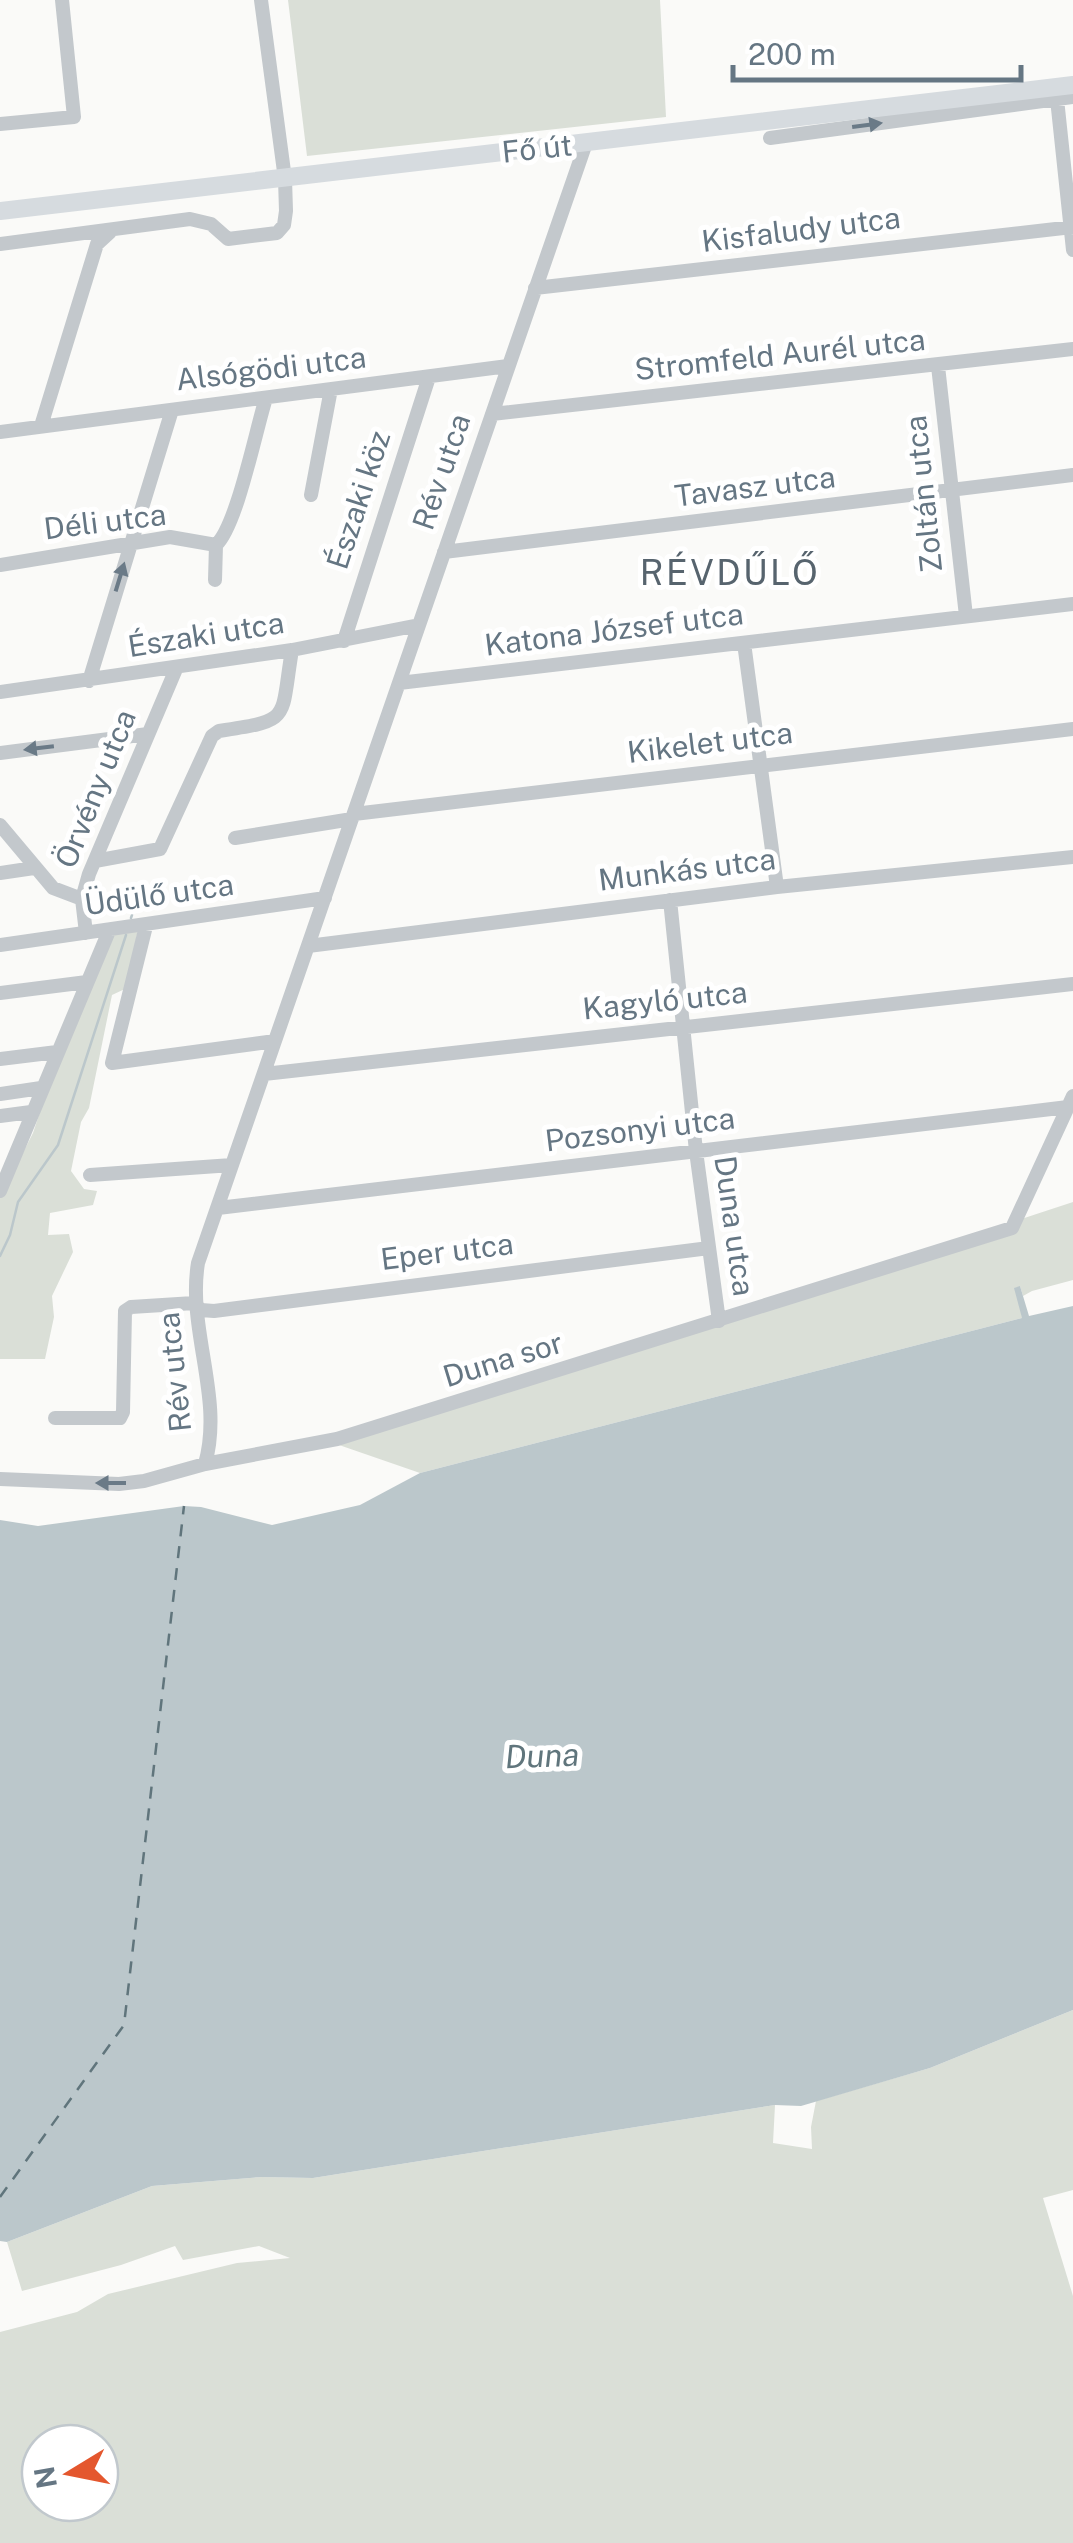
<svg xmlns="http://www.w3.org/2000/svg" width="1073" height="2543" font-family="'Public Sans',sans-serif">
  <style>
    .green { fill: #dadfd7; fill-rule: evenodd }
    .water { fill: #bbc7cb }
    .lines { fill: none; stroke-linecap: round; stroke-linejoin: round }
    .stream { stroke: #bbc7cb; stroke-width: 2.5 }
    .ferry { stroke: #60757c; stroke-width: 2.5; stroke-dasharray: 12 10; stroke-linecap: butt }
    .minor { stroke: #c3c8cc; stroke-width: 14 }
    .major { stroke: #d6dbdf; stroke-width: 18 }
    .oneway { fill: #6a7a87 }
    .labels { text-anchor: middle; stroke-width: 10; stroke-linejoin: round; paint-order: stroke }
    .street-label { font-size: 30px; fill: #657683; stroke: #fff }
    .water-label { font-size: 32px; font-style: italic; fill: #60757c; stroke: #fff }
    .quarter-label { font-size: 35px; letter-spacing: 2.5px; fill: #57646e; stroke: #fff }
  </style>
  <rect width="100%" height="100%" fill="#fafaf8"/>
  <!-- green -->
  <path class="green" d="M288,0H660L666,117L307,156Z
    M138,929L127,988L112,995L89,1108L81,1122L71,1171L84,1189L97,1191L93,1205L50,1213L48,1235L69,1234L73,1252L52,1296L54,1317L45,1359H0V1198L33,1133L54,1070L115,930Z
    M1073,1202V1280L1032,1291L1023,1296L1020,1286L1022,1318L420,1473L339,1445Z
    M1073,2010V2190L1043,2198L1073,2296V2543H0V2332L77,2312L108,2294L237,2263L290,2258L259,2246L183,2260L175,2246L121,2265L22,2291L7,2242L152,2186L261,2177L313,2178L775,2105L773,2143L812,2149L811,2127L816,2101L930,2068ZM40,2443H100V2503H40Z"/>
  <!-- water -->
  <path class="water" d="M1020,1286L1029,1316L1073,1306V2010L930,2068L801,2106L775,2105L313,2178L261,2177L152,2186L7,2242L0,2241V1520L38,1526L184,1506L201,1507L272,1525L360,1505L420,1473L1022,1318L1014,1288Z"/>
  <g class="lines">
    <!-- stream -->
    <path class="stream" d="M131,918L132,915
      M0,1256L10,1235L18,1202L58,1145L126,935"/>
    <!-- ferry -->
    <path class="ferry" d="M0,2197L124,2025L184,1506"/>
    <!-- minor -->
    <path class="minor" d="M1057,99L1073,250
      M0,124L74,117L62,0
      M770,138L1073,97
      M0,244L190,219L211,224L228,239L277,233L284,225L286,211L285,179L261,0
      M535,288L1073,227
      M938,366L966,616
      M492,414L1073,349
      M41,426L97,244L110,232
      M0,432L508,366
      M311,495L331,389
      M444,552L1073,475
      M0,565L170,537L216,545
      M215,580L216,545C237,526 256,429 266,398
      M344,641L429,377
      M744,643L777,887
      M89,681L172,410
      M399,683L1073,604
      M0,692L292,650L419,625
      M0,753L148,734
      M354,814L1073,729
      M0,825L53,888L82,899
      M235,838L352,819
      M95,861L160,849L212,736L219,731C293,720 280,721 292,650
      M0,873L34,868
      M670,900L696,1151L719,1321
      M146,926L112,1063L275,1041
      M86,933L82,899L89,874L176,669
      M0,945L325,898
      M308,946L777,887L1073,857
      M0,993L87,982
      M0,1059L57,1052
      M264,1074L1073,984
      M0,1094L41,1088
      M0,1116L31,1112
      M90,1175L232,1165
      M0,1191L109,931
      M218,1208L1068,1107
      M194,1303L201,1310L214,1311L709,1248
      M55,1418H120L123,1412L125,1311L131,1307L194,1303
      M205,1464C224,1398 187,1330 198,1263L586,143
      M0,1479L119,1484L144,1481L205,1464L337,1439L1012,1228L1073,1096"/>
    <!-- major -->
    <path class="major" d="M0,211L1073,85"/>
  </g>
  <!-- one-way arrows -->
  <defs><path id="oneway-solid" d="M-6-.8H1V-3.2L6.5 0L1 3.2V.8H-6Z" transform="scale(2.5)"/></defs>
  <g class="oneway">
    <use href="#oneway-solid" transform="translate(867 125) rotate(-8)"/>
    <use href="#oneway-solid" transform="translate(120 577) rotate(-73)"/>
    <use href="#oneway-solid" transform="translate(39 748) rotate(173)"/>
    <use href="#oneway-solid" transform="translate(111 1483) rotate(-180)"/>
  </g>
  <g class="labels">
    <!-- street labels -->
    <g class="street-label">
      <text transform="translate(537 149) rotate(-6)" y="10">Fő út</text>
      <text transform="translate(801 230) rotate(-7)" y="10">Kisfaludy utca</text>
      <text transform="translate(780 355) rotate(-6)" y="10">Stromfeld Aurél utca</text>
      <text transform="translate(271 369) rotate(-7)" y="10">Alsógödi utca</text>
      <text transform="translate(442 472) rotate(-71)" y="10">Rév utca</text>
      <text transform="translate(755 487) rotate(-7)" y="10">Tavasz utca</text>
      <text transform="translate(924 494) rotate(-96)" y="10">Zoltán utca</text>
      <text transform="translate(359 500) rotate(-72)" y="10">Északi köz</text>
      <text transform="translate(105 522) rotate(-7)" y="10">Déli utca</text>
      <text transform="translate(614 630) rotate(-7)" y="10">Katona József utca</text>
      <text transform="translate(206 635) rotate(-9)" y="10">Északi utca</text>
      <text transform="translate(710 743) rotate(-7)" y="10">Kikelet utca</text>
      <text transform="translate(96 789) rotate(-68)" y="10">Örvény utca</text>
      <text transform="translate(687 870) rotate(-7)" y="10">Munkás utca</text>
      <text transform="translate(159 895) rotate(-8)" y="10">Üdülő utca</text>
      <text transform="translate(665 1001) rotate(-6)" y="10">Kagyló utca</text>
      <text transform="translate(640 1130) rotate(-7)" y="10">Pozsonyi utca</text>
      <text transform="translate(734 1226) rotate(82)" y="10">Duna utca</text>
      <text transform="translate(447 1252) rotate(-7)" y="10">Eper utca</text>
      <text transform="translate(503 1360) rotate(-17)" y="10">Duna sor</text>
      <text transform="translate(175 1372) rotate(-96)" y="10">Rév utca</text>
    </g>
    <!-- water labels -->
    <g class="water-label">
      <text transform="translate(542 1756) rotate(-2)" y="11">Duna</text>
    </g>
    <!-- quarter labels -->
    <g class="quarter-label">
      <text x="730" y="585">RÉVDŰLŐ</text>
    </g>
  </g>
  <!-- north arrow -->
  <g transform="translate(70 2473) rotate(260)"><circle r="48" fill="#ffffff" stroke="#c1c8cd" stroke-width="2.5"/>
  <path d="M0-8L18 38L0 25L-18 38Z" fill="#e4572e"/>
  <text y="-15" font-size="28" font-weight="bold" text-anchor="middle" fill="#657683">N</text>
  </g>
  <!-- scale -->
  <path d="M733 65v15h288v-15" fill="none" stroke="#657683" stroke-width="5"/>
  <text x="748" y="65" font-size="30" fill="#657683" stroke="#ffffff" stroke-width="8" paint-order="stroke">200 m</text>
</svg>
